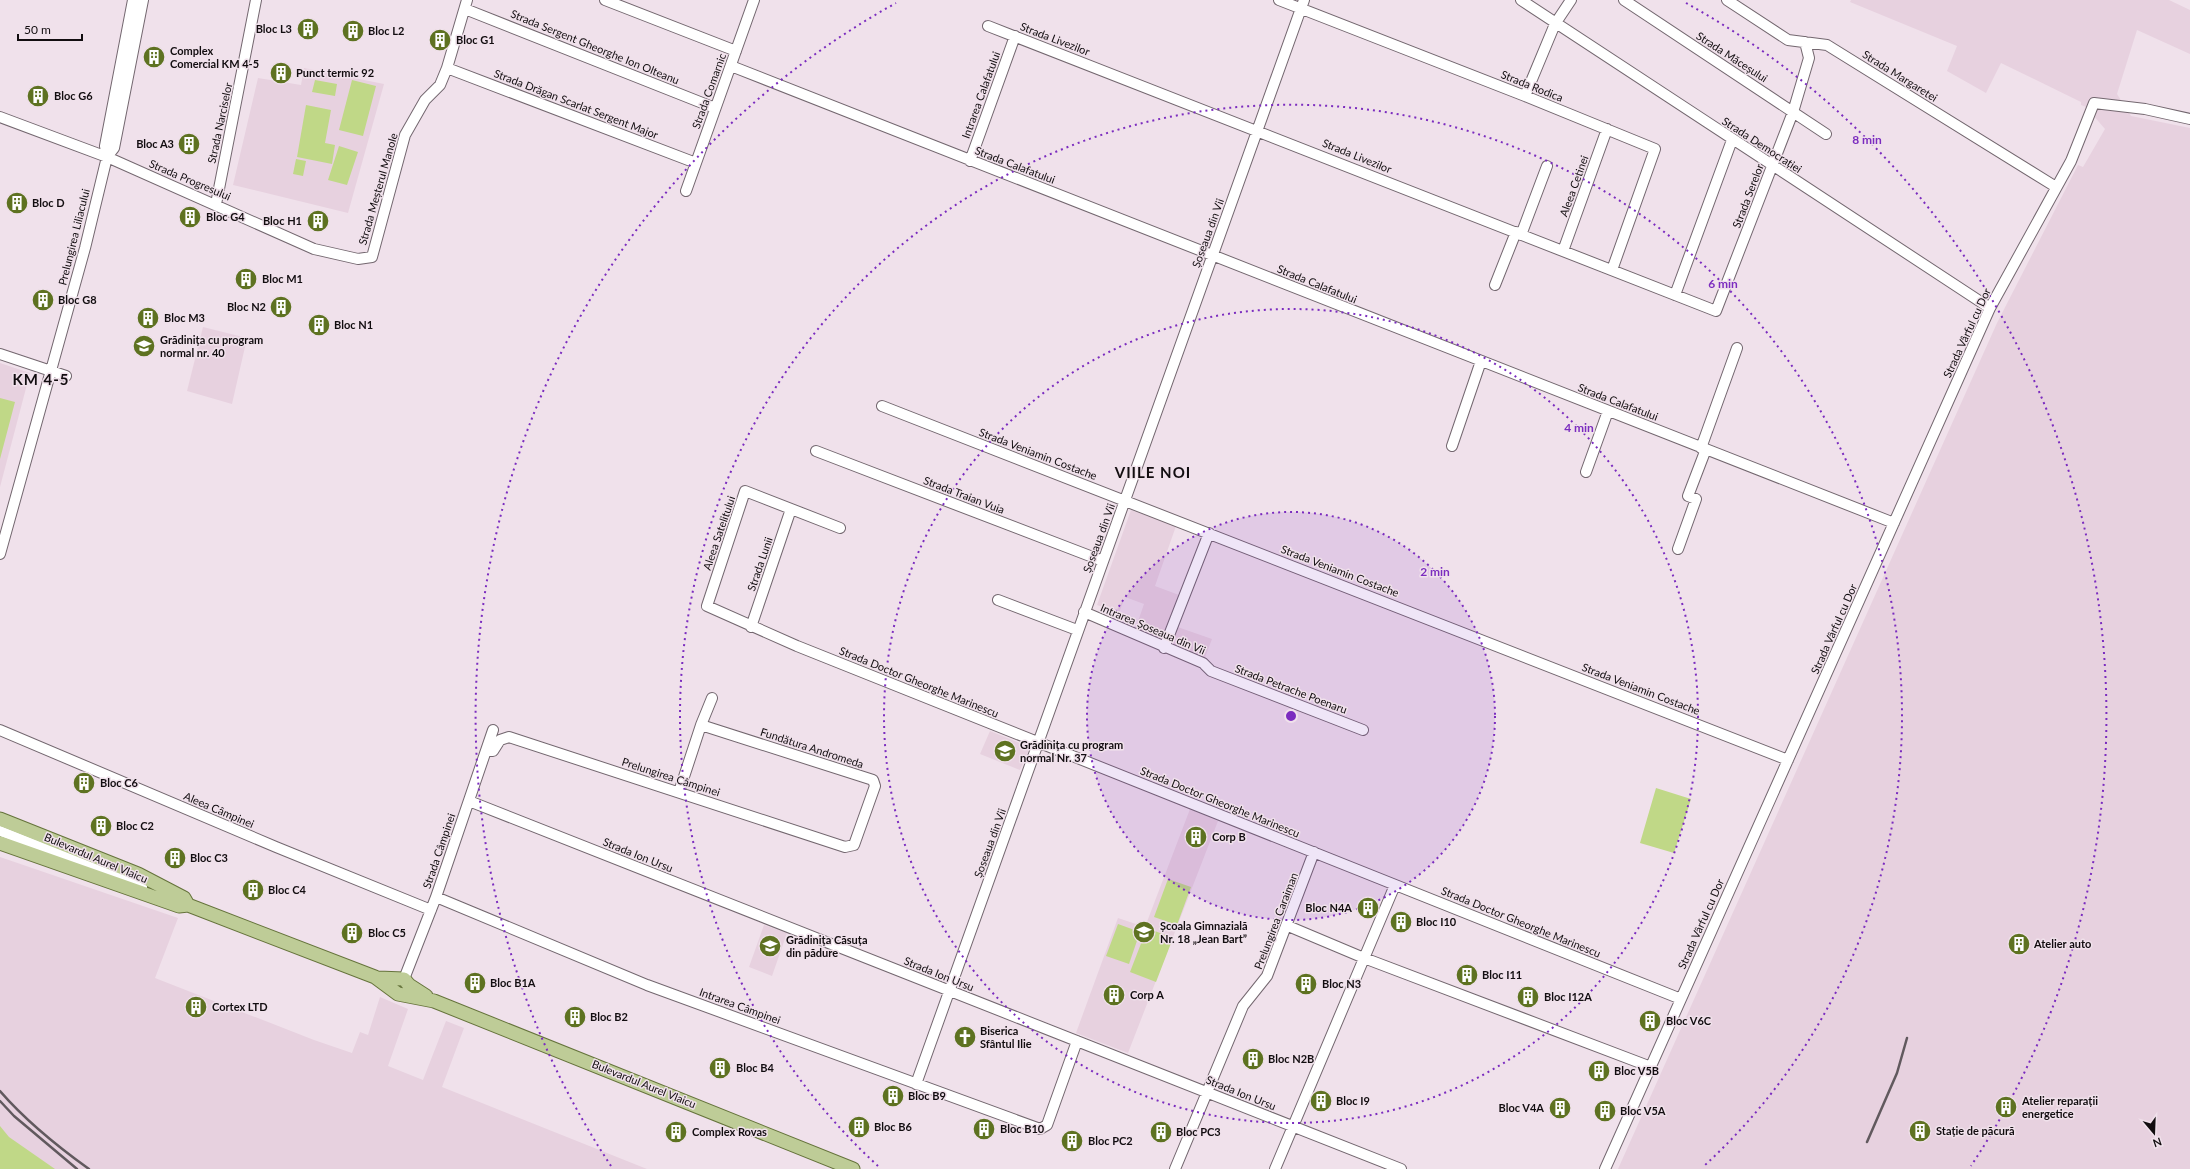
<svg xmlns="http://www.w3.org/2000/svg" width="2190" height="1169" font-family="Lato,sans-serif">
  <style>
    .built { fill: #e7d1df }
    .green { fill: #c0d887 }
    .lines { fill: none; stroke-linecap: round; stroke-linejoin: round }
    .minor-casing { stroke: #73676f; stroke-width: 12 }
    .major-casing { stroke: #65733b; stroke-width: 15 }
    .minor { stroke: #fff; stroke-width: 10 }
    .major { stroke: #becc97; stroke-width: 13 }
    .rail { stroke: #61595e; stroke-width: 2.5 }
    .ring { fill: none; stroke: #7b2cbf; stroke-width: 2; stroke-dasharray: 2 4 }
    .labels { text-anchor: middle; stroke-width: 3; stroke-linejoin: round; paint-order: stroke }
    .poi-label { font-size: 11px; font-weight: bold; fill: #120d10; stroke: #f0e1eb; text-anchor: start }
    .street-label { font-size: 11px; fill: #120d10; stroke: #f0e1eb }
    .district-label { font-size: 15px; font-weight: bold; letter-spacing: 1px; fill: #120d10; stroke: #f0e1eb }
    .centre { fill: #7b2cbf; stroke: #f0e1eb; stroke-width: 2 }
    .ring-label { font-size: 12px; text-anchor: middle; font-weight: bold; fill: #7b2cbf; stroke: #f0e1eb; stroke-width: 3; stroke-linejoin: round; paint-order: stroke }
  </style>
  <rect width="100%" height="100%" fill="#f0e1eb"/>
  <!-- built -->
  <path class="built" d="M1851,0H2169L2190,10V54L2137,30L2117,94L2131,116L2190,128V1169H1618L1997,323L2078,165L2083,167L2105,129L2086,107L2081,105V102L2001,63L1986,93L1947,71L1957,46L1850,2Z
    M304,68L384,84L348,213L233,185L258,78L301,85Z
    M203,327L247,338L232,404L187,391Z
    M0,363L30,373L0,487Z
    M1131,510L1176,526L1155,586L1179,595L1169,624L1212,639L1204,660L1134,633L1144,604L1125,597L1119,613L1097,605Z
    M990,731L1030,747L1020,770L980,754Z
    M1190,809L1218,821L1128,1053L1076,1033L1118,918L1145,927Z
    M0,857L178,918L155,978L314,1040L352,1053L360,1032L368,1035L380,997L408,1009L388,1066L423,1080L446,1021L464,1028L442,1087L647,1169H0Z
    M764,925L787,933L772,976L749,967Z"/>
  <!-- green -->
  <path class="green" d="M315,80L337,84L335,96L312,92Z
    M352,80L376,86L363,136L339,130Z
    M306,105L331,110L325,143L335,145L332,164L297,157Z
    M339,146L358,152L347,185L328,180Z
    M296,159L306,161L303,176L293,174Z
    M0,398L15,402L0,459Z
    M1656,788L1691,799L1674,853L1640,843Z
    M1168,879L1191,887L1177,925L1154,917Z
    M1118,924L1140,932L1129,964L1106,956Z
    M1147,928L1173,938L1156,982L1130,972Z
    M0,1126L9,1137L55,1169H0Z"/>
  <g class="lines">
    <!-- minor casing -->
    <g class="minor-casing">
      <path id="minor" d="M605,0L736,51
        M1279,0L1525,96L1655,149L1612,270
        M1521,0L1990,308
        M1624,0L1826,134
        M1727,0L1788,40L1827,45L2056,187
        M465,9L715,108
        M988,26L1716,311L1793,112L1809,58L1805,42
        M731,66L1894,523
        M447,68L696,163
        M1525,96L1555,24L1571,0
        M0,117L107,157L314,249L358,259L372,257L405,135L425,100L440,85L447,68L467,0
        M107,157L105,146L133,0
        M970,161L1015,36
        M686,191L754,0
        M216,204L256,0
        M1521,235L1547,166
        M1563,251L1607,129
        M1495,285L1516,232
        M1675,295L1732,140
        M0,354L66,376
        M882,406L1788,760
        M1452,446L1481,361
        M1701,448L1737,348
        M816,451L1103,561
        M1586,472L1608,411
        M840,528L745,491L707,606L797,646L1681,999
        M1678,549L1696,499L1688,496L1706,449
        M0,554L85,248L107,157L114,148L143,0
        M998,600L1077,630
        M1084,612L1203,663L1211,671L1363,730
        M751,627L791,509
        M1164,648L1209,533
        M0,730L276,847L431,910
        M486,751H493L500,740L509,737L845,847L854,845L875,786L873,780L701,725
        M679,792L701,725L712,698
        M469,801L1401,1169
        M0,831L142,887
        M436,897L647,985L1040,1129L1047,1125L1077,1041
        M1288,926L1364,958L1651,1067
        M404,979L436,897L493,730
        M916,1084L1304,0
        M1175,1169L1243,1006L1267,976L1314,852
        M1275,1169L1395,885
        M1605,1169L1990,308L2071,161L2094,103L2145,109L2190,119"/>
    </g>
    <!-- major casing -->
    <g class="major-casing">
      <path id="major" d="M0,819L138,874L184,898L188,905
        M0,843L179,906L188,905L375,977L398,994L434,1001L853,1169
        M378,978L404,979L409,985L426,996"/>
    </g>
    <!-- minor -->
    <use href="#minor" class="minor"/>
    <!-- major -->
    <use href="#major" class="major"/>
    <!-- rail -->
    <path class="rail" d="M0,1091C26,1121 57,1146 89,1169
      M0,1101L14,1116L77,1169
      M1867,1142L1897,1073L1907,1038"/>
  </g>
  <!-- distance rings -->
  <circle cx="1291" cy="716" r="204" fill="#7b2cbf" fill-opacity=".12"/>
  <g class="ring">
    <circle cx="1291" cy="716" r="204"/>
    <circle cx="1291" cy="716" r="407"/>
    <path d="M878 1166A611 611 0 1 1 1704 1166"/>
    <path d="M611 1166A815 815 0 0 1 896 3M1686 3A815 815 0 0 1 1971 1166"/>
  </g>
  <!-- icons -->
  <defs>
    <g id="building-disc" transform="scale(1.15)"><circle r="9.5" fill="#5e7221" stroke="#f0e1eb"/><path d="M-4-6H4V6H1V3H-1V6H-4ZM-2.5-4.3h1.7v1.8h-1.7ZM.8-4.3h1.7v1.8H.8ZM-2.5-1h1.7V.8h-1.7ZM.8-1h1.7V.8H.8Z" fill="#fff"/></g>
    <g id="school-disc" transform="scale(1.15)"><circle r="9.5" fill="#5e7221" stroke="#f0e1eb"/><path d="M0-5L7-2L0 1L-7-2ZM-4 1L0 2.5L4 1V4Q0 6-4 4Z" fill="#fff"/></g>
    <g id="church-disc" transform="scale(1.15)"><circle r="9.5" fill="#5e7221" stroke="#f0e1eb"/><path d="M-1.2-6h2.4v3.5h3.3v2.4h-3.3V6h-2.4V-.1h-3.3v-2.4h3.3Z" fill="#fff"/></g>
  </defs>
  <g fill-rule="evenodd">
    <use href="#building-disc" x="308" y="29"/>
    <use href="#building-disc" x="353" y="31"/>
    <use href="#building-disc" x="440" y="40"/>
    <use href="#building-disc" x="154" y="57"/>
    <use href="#building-disc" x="281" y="73"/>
    <use href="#building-disc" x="38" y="96"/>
    <use href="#building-disc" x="189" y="144"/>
    <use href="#building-disc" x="17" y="203"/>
    <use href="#building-disc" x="190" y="217"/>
    <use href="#building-disc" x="318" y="221"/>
    <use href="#building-disc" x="246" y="279"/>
    <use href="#building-disc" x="43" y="300"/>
    <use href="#building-disc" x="281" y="307"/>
    <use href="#building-disc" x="148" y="318"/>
    <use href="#building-disc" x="319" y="325"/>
    <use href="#school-disc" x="144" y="346"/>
    <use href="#school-disc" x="1005" y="751"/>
    <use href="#building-disc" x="84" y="783"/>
    <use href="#building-disc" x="101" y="826"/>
    <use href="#building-disc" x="1196" y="837"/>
    <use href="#building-disc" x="175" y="858"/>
    <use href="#building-disc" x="253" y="890"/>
    <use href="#building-disc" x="1368" y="908"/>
    <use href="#building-disc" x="1401" y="922"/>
    <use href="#school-disc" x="1144" y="932"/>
    <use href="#building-disc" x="352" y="933"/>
    <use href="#building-disc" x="2019" y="944"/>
    <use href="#school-disc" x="770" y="946"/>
    <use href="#building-disc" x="1467" y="975"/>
    <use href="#building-disc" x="475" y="983"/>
    <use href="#building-disc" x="1306" y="984"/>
    <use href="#building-disc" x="1114" y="995"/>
    <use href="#building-disc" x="1528" y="997"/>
    <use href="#building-disc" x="196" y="1007"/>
    <use href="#building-disc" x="575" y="1017"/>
    <use href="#building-disc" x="1650" y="1021"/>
    <use href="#church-disc" x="965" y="1037"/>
    <use href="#building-disc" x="1253" y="1059"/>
    <use href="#building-disc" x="720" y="1068"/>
    <use href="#building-disc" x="1599" y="1071"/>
    <use href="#building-disc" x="893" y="1096"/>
    <use href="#building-disc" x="1321" y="1101"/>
    <use href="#building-disc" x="2006" y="1107"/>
    <use href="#building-disc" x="1560" y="1108"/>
    <use href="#building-disc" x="1605" y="1111"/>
    <use href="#building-disc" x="859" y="1127"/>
    <use href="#building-disc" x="984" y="1129"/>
    <use href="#building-disc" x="1920" y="1131"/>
    <use href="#building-disc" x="676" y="1132"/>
    <use href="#building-disc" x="1161" y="1132"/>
    <use href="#building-disc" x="1072" y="1141"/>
  </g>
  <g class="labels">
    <!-- poi labels -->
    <g class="poi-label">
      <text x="292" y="33" text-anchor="end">Bloc L3</text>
      <text x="368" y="35">Bloc L2</text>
      <text x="456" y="44">Bloc G1</text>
      <text x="170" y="55">Complex<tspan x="170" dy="13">Comercial KM 4-5</tspan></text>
      <text x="296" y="77">Punct termic 92</text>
      <text x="54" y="100">Bloc G6</text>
      <text x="174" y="148" text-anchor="end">Bloc A3</text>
      <text x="32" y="207">Bloc D</text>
      <text x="206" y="221">Bloc G4</text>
      <text x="302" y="225" text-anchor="end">Bloc H1</text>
      <text x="262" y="283">Bloc M1</text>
      <text x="58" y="304">Bloc G8</text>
      <text x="266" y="311" text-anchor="end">Bloc N2</text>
      <text x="164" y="322">Bloc M3</text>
      <text x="334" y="329">Bloc N1</text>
      <text x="160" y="344">Grădinița cu program<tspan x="160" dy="13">normal nr. 40</tspan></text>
      <text x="1020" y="749">Grădinița cu program<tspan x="1020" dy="13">normal Nr. 37</tspan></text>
      <text x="100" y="787">Bloc C6</text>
      <text x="116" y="830">Bloc C2</text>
      <text x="1212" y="841">Corp B</text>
      <text x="190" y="862">Bloc C3</text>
      <text x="268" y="894">Bloc C4</text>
      <text x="1352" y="912" text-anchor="end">Bloc N4A</text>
      <text x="1416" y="926">Bloc I10</text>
      <text x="1160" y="930">Școala Gimnazială<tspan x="1160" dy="13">Nr. 18 „Jean Bart”</tspan></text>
      <text x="368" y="937">Bloc C5</text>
      <text x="786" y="944">Grădinița Căsuța<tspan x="786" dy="13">din pădure</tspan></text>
      <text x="2034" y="948">Atelier auto</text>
      <text x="1482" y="979">Bloc I11</text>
      <text x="490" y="987">Bloc B1A</text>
      <text x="1322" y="988">Bloc N3</text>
      <text x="1130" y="999">Corp A</text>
      <text x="1544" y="1001">Bloc I12A</text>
      <text x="212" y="1011">Cortex LTD</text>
      <text x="590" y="1021">Bloc B2</text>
      <text x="1666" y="1025">Bloc V6C</text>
      <text x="980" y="1035">Biserica<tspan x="980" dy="13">Sfântul Ilie</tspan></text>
      <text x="1268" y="1063">Bloc N2B</text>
      <text x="736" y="1072">Bloc B4</text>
      <text x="1614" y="1075">Bloc V5B</text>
      <text x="908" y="1100">Bloc B9</text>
      <text x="1336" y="1105">Bloc I9</text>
      <text x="2022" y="1105">Atelier reparații<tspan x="2022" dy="13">energetice</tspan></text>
      <text x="1544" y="1112" text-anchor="end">Bloc V4A</text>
      <text x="1620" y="1115">Bloc V5A</text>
      <text x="874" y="1131">Bloc B6</text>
      <text x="1000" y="1133">Bloc B10</text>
      <text x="1936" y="1135">Stație de păcură</text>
      <text x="692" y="1136">Complex Rovas</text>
      <text x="1176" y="1136">Bloc PC3</text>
      <text x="1088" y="1145">Bloc PC2</text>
    </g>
    <!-- street labels -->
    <g class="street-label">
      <text transform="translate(1055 39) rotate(21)" y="4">Strada Livezilor</text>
      <text transform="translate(595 47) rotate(22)" y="4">Strada Sergent Gheorghe Ion Olteanu</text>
      <text transform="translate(1732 57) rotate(33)" y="4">Strada Măceșului</text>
      <text transform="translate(1900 76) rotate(32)" y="4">Strada Margaretei</text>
      <text transform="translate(1532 86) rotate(22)" y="4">Strada Rodica</text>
      <text transform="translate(709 91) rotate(-70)" y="4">Strada Comarnic</text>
      <text transform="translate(981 95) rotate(-70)" y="4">Intrarea Calafatului</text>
      <text transform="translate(576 104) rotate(21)" y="4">Strada Drăgan Scarlat Sergent Major</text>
      <text transform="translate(220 123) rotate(-78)" y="4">Strada Narciselor</text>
      <text transform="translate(1762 145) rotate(33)" y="4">Strada Democrației</text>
      <text transform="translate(1357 156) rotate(22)" y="4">Strada Livezilor</text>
      <text transform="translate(1015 165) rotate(21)" y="4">Strada Calafatului</text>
      <text transform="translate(190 180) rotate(23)" y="4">Strada Progresului</text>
      <text transform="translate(1574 186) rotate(-70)" y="4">Aleea Cetinei</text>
      <text transform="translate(378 189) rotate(-74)" y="4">Strada Meșterul Manole</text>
      <text transform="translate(1748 196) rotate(-69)" y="4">Strada Serelor</text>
      <text transform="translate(1208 233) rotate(-70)" y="4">Șoseaua din Vii</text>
      <text transform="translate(74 237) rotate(-76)" y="4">Prelungirea Liliacului</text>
      <text transform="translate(1317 284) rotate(22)" y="4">Strada Calafatului</text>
      <text transform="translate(1967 333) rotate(-65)" y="4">Strada Vârful cu Dor</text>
      <text transform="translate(1618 402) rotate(21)" y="4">Strada Calafatului</text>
      <text transform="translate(1038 454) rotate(21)" y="4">Strada Veniamin Costache</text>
      <text transform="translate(964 495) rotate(21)" y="4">Strada Traian Vuia</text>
      <text transform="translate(719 533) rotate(-71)" y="4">Aleea Satelitului</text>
      <text transform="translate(1099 538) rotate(-70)" y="4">Șoseaua din Vii</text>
      <text transform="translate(760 564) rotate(-71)" y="4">Strada Lunii</text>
      <text transform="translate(1340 571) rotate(21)" y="4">Strada Veniamin Costache</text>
      <text transform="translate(1153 629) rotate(23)" y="4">Intrarea Șoseaua din Vii</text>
      <text transform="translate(1834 629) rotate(-66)" y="4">Strada Vârful cu Dor</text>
      <text transform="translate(919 682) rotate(22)" y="4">Strada Doctor Gheorghe Marinescu</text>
      <text transform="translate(1291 689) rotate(21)" y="4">Strada Petrache Poenaru</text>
      <text transform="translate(1641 689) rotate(21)" y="4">Strada Veniamin Costache</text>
      <text transform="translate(812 748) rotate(18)" y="4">Fundătura Andromeda</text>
      <text transform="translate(671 777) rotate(18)" y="4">Prelungirea Câmpinei</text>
      <text transform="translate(1220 802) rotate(22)" y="4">Strada Doctor Gheorghe Marinescu</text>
      <text transform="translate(219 810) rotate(23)" y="4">Aleea Câmpinei</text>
      <text transform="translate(990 843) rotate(-70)" y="4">Șoseaua din Vii</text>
      <text transform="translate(439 851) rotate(-71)" y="4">Strada Câmpinei</text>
      <text transform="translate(638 855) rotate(22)" y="4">Strada Ion Ursu</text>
      <text transform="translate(96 858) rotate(23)" y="4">Bulevardul Aurel Vlaicu</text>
      <text transform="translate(1276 921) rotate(-69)" y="4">Prelungirea Caraiman</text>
      <text transform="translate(1521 922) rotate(22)" y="4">Strada Doctor Gheorghe Marinescu</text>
      <text transform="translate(1701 924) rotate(-66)" y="4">Strada Vârful cu Dor</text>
      <text transform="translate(939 974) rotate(22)" y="4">Strada Ion Ursu</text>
      <text transform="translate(740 1006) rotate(20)" y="4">Intrarea Câmpinei</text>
      <text transform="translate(644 1084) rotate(22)" y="4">Bulevardul Aurel Vlaicu</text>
      <text transform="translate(1241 1093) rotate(22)" y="4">Strada Ion Ursu</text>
    </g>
    <!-- district labels -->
    <g class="district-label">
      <text x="41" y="385">KM 4-5</text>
      <text x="1153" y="478">VIILE NOI</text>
    </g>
  </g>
  <circle cx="1291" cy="716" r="6" class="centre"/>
  <g class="ring-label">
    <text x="1867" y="144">8 min</text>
    <text x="1723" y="288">6 min</text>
    <text x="1579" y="432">4 min</text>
    <text x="1435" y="576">2 min</text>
  </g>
  <!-- north arrow -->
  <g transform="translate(2154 1133) rotate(161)" stroke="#f0e1eb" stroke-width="3" paint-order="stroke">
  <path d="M0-3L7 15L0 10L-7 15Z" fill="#120d10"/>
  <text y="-6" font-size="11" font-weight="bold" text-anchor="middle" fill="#120d10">N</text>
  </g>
  <!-- scale -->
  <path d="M18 34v6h64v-6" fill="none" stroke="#120d10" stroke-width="2"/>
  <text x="24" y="34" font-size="12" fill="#120d10" stroke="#f0e1eb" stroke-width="3" paint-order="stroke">50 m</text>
</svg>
